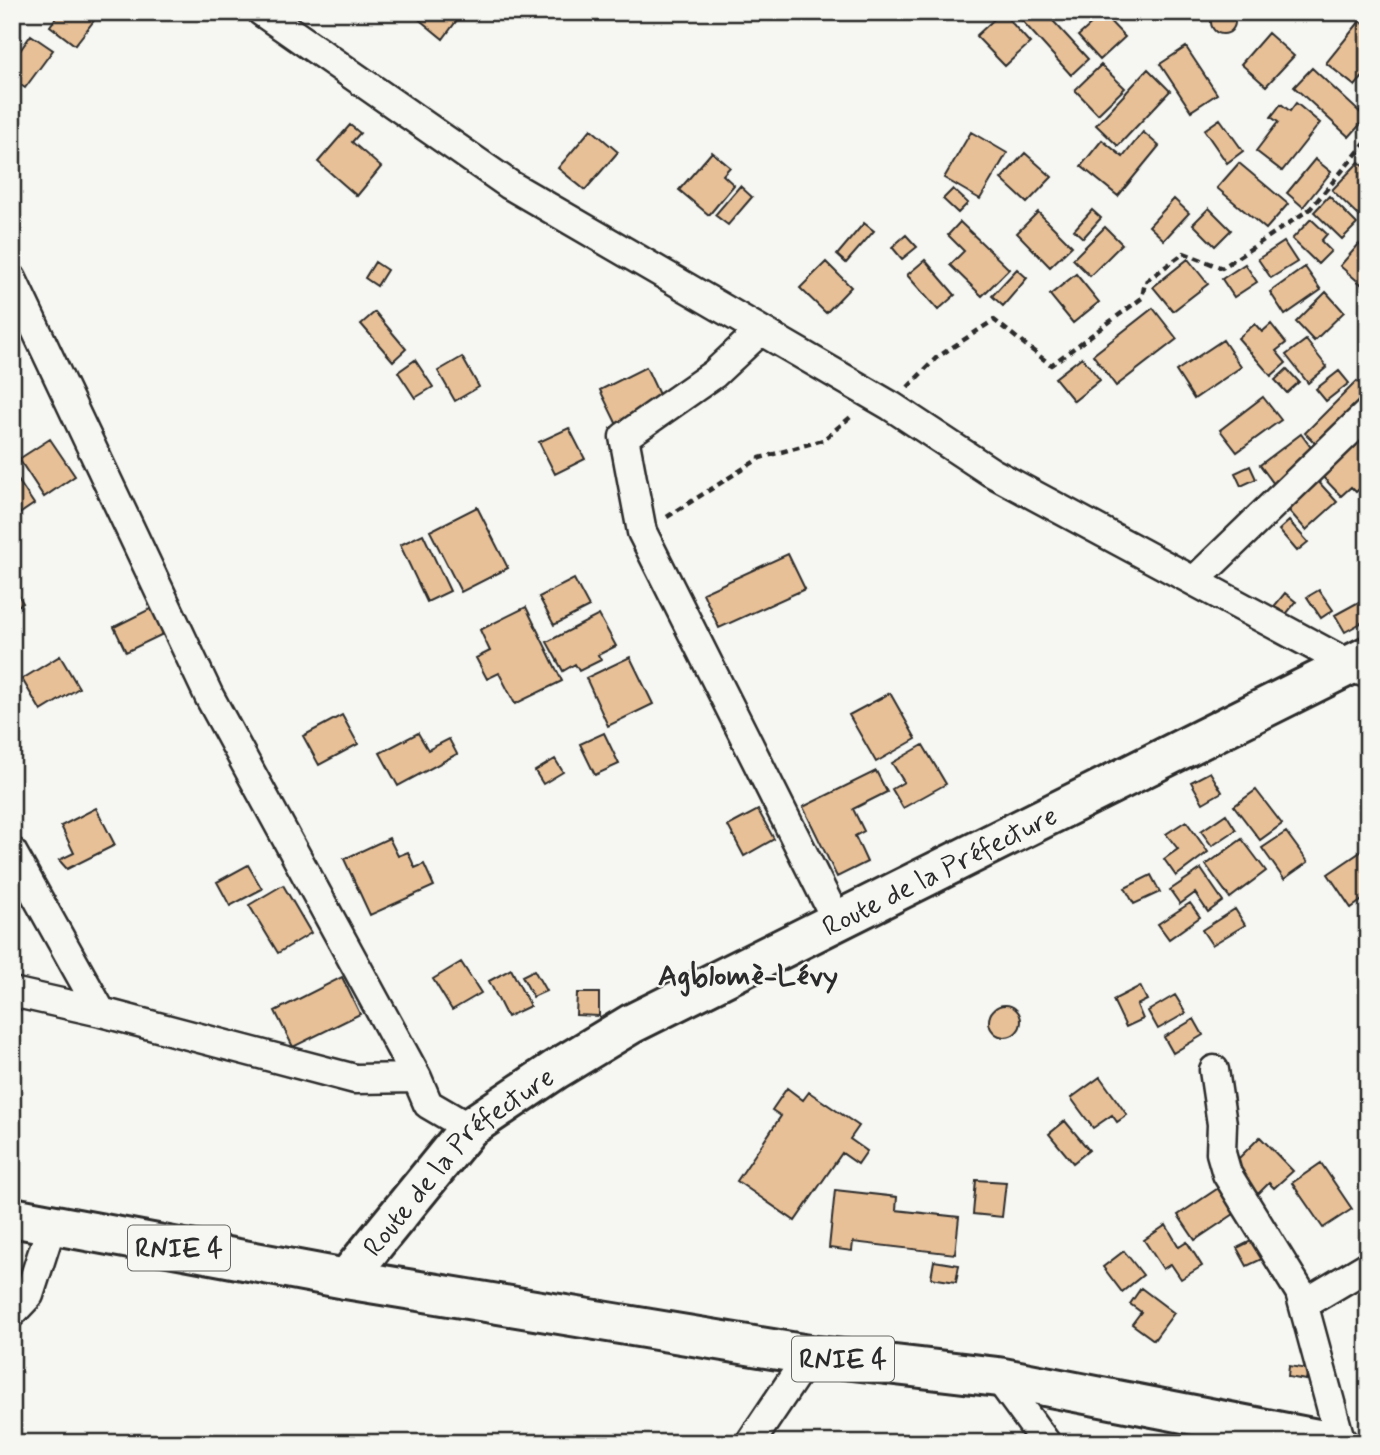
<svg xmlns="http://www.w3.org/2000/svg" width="1380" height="1455" font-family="Mynerve,sans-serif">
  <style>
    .building { fill: #e7c097; stroke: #2b2b2b; stroke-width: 2 }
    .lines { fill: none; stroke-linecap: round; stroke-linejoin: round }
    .street-casing { stroke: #2b2b2b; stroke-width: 33 }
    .secondary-casing { stroke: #2b2b2b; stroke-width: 44 }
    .primary-casing { stroke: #2b2b2b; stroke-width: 44 }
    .path { stroke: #2b2b2b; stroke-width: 4.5; stroke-dasharray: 7 5; stroke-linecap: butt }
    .street { stroke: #f6f6f2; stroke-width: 28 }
    .secondary { stroke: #f6f6f2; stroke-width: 38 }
    .primary { stroke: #f6f6f2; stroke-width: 38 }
    .labels { text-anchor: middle; stroke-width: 5; stroke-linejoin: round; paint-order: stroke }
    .shield { fill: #f6f6f2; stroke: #686867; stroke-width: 2 }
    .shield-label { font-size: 26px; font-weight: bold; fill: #2b2b2b }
    .street-label { font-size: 28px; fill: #2b2b2b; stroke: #f6f6f2 }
    .neighbourhood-label { font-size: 30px; font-weight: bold; fill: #2b2b2b; stroke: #f6f6f2 }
  </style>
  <rect width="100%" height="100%" fill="#f6f6f2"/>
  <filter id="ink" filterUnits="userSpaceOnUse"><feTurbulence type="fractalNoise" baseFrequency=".0143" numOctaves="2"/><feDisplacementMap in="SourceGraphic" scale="14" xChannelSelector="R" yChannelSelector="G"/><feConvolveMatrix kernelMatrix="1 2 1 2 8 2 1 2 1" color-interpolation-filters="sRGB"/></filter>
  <g filter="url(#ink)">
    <!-- building -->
    <path class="building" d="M1211 22a12 12 0 1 1 24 0a12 12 0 1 1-24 0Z
      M60,12H88L96,18L75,45L50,26Z
      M410,12H463L443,39Z
      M1002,12L1030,43L1005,66L976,36Z
      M1018,12H1045L1088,59L1071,75L1016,14Z
      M1103,14L1125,37L1100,60L1078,36Z
      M1360,21L1368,27V71L1355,86L1326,63Z
      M1268,33L1294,56L1266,86L1241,64Z
      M31,35L53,50L25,88L12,79V62Z
      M1186,47L1217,94L1191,111L1160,64Z
      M1101,65L1125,88L1098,114L1075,90Z
      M1312,68L1366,118L1349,137L1294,87Z
      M1148,69L1170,91L1118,146L1096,125Z
      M1296,103L1320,123L1282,171L1256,151L1278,122L1271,117L1281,104L1290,111Z
      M1220,119L1243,151L1227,163L1204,130Z
      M350,125L360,133L352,142L381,167L357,196L318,162Z
      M591,129L618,152L585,190L558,168Z
      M971,132L1007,153L980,199L944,178Z
      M1143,132L1159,146L1118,196L1081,166L1102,140L1123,157Z
      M712,152L730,167L723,175L734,185L709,215L679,190Z
      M1025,153L1052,177L1027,203L1001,179Z
      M1315,159L1331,172L1303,207L1287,193Z
      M1359,162L1368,170V210L1360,217L1332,190Z
      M1239,163L1288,204L1266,229L1217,188Z
      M740,186L752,197L728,225L715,215Z
      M953,189L968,203L958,213L943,199Z
      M1329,196L1357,224L1342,239L1314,212Z
      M1174,199L1189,213L1164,240L1149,226Z
      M1209,208L1231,230L1215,246L1193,224Z
      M1092,210L1101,218L1083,238L1074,230Z
      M1038,212L1072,246L1050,267L1017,233Z
      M1311,219L1327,234L1321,241L1331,251L1318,264L1292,239Z
      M960,222L1009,269L982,296L950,265L964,251L948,235Z
      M864,223L874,231L846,263L837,255Z
      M1105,227L1122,244L1090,276L1073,259Z
      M906,235L917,247L902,259L892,247Z
      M1284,242L1297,262L1271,278L1258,259Z
      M1359,244L1368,252V290L1340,266Z
      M1188,259L1208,284L1173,311L1153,287Z
      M925,260L955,295L938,310L907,275Z
      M375,262L387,270L377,286L365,278Z
      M826,262L851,287L826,313L800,288Z
      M1245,264L1257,282L1234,297L1222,279Z
      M1305,267L1321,290L1285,315L1270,292Z
      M1017,269L1027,278L1003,306L992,296Z
      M1076,274L1099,302L1073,323L1050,295Z
      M1326,292L1344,312L1314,341L1296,322Z
      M1153,308L1177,339L1116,386L1093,355Z
      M375,312L406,349L393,361L361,324Z
      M1255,324L1262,332L1271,324L1286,343L1276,351L1286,363L1271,376L1238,338Z
      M1223,340L1241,367L1194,399L1176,371Z
      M1306,340L1327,367L1308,383L1286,355Z
      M462,357L479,387L455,401L438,371Z
      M1082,357L1100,380L1074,401L1055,378Z
      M415,360L433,387L415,398L398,372Z
      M646,367L663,403L617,425L600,390Z
      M1287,369L1299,382L1287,393L1275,380Z
      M1339,371L1349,383L1326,401L1316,389Z
      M1357,381L1368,392V397L1318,446L1305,433Z
      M1263,397L1281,420L1237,452L1220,430Z
      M569,428L585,459L555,474L539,442Z
      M1301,434L1315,453L1274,484L1260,465Z
      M1357,437L1368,448V481L1356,492L1351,487L1341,496L1318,472Z
      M50,439L75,476L44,497L19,459Z
      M1250,466L1256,479L1241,486L1235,473Z
      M12,471L34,504L12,519Z
      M1316,479L1337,502L1306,530L1285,506Z
      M477,507L508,568L461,592L430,531Z
      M1289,521L1308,542L1297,551L1279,530Z
      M423,534L450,591L427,602L400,545Z
      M788,554L805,589L719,628L703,593Z
      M574,579L589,607L554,625L539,597Z
      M15,589L23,603L12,609V591Z
      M1319,590L1333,610L1321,618L1307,597Z
      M1285,593L1296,602L1282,619L1271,610Z
      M1368,597V619L1345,632L1335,615Z
      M526,607L562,681L515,704L499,673L487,679L476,658L490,651L480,630Z
      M152,608L165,633L126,652L114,627Z
      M599,615L616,646L598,655L601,660L579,671L575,664L563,671L547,642Z
      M60,656L79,688L41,711L22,679Z
      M630,657L653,704L608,726L586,678Z
      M890,693L916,739L876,762L849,715Z
      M342,715L358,744L319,765L303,736Z
      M418,733L428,750L449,739L457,754L398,786L380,753Z
      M604,733L619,764L595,775L580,744Z
      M923,745L946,784L903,808L892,789L904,782L892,763Z
      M555,759L563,772L543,784L535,771Z
      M876,771L887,792L853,809L864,831L855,836L867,862L837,877L803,807Z
      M1210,772L1222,792L1203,803L1191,782Z
      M1256,790L1282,824L1260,840L1234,806Z
      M96,808L115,845L67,869L59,860L74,853L61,826Z
      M758,810L774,839L744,856L728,826Z
      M1226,814L1236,830L1212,846L1201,831Z
      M1186,821L1208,852L1176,876L1164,859L1178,849L1166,834Z
      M1286,832L1308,862L1284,879L1262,848Z
      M389,838L398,856L408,852L415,868L424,864L434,886L370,915L344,859Z
      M1242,839L1266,871L1230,898L1206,865Z
      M1368,847V896L1351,908L1328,874Z
      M248,865L262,889L230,906L217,882Z
      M1201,869L1223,901L1208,912L1195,893L1180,904L1170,890Z
      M1151,875L1160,892L1134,904L1125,888Z
      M283,885L311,933L278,953L249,905Z
      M1190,903L1200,917L1169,939L1158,924Z
      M1235,909L1245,925L1212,945L1202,930Z
      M461,962L481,993L452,1010L433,979Z
      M511,969L530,1006L507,1017L489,981Z
      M534,970L546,991L533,997L522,976Z
      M342,977L360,1014L293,1047L275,1011Z
      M1140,986L1147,1000L1137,1005L1143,1019L1126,1027L1113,1000Z
      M577,993H599V1016L576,1015Z
      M1175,995L1186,1013L1158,1029L1148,1011Z
      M989 1021a16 16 0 1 1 32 0a16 16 0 1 1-32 0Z
      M1194,1019L1203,1035L1173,1053L1164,1037Z
      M1100,1077L1127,1115L1117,1122L1112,1115L1093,1128L1071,1098Z
      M787,1088L803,1100L809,1092L859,1126L850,1139L867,1151L858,1164L842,1153L795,1221L737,1181L781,1116L772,1110Z
      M1065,1121L1089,1150L1073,1163L1049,1134Z
      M1260,1137L1293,1171L1274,1188L1269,1183L1258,1194L1231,1166Z
      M1321,1163L1352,1209L1323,1228L1292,1183Z
      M976,1180L1006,1182L1002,1217L973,1214Z
      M1220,1187L1237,1212L1195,1240L1178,1215Z
      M835,1190L897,1197L896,1210L959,1217L955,1254L853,1242L852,1251L829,1248Z
      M1166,1225L1179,1247L1187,1242L1202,1266L1181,1279L1171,1264L1163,1269L1144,1240Z
      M1255,1239L1264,1258L1247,1266L1237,1248Z
      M1124,1251L1143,1275L1122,1292L1103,1267Z
      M934,1261L959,1265L956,1282L931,1278Z
      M1141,1288L1174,1313L1154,1340L1132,1324L1141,1312L1130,1304Z
      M1289,1366L1308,1369L1306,1380L1288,1377Z"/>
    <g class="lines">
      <!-- street casing -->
      <g class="street-casing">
        <path id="street" d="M262,12L510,185L891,406L991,472L1363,672
          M12,279L209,696L417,1078
          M760,331L714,374L624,437L642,532L837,921
          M1194,581L1368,413
          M12,852L101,1012
          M12,992L101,1012L355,1079L417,1078L428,1104L469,1128
          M1214,1070L1222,1124L1221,1153L1227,1174L1300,1292L1341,1443
          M1304,1304L1368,1266
          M12,1313L29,1295L52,1224
          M998,1377L1046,1443
          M750,1443L809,1355"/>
      </g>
      <!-- secondary casing -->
      <g class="secondary-casing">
        <g id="secondary">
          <path id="s1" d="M346,1279L469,1128L555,1070L631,1024L1368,656"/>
        </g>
      </g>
      <!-- primary casing -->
      <g class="primary-casing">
        <path id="primary" d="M12,1217L346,1279L809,1355L998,1377L1338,1443"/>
      </g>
      <!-- path -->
      <path class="path" d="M908,387L936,358L994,320L1051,365L1142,298L1145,282L1184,253L1222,268L1310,209L1368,140
        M667,517L760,458L823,440L853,415"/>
      <!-- street -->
      <use href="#street" class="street"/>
      <!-- secondary -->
      <use href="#secondary" class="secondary"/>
      <!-- primary -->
      <use href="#primary" class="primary"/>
    </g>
  </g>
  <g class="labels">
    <!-- shield labels -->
    <g class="shield">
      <rect x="128" y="1225.5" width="102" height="45" rx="5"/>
      <rect x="792" y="1336.5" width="102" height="45" rx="5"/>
    </g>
    <g class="shield-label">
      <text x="179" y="1257">RNIE 4</text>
      <text x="843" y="1368">RNIE 4</text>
    </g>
    <!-- street labels -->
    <g class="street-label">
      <text dy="10" stroke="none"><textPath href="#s1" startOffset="732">Route de la Préfecture</textPath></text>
      <text dy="10" stroke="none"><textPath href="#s1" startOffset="164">Route de la Préfecture</textPath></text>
    </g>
    <!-- neighbourhood labels -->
    <g class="neighbourhood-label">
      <text x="748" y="985">Agblomè-Lévy</text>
    </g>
  </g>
  <!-- margin -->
  <rect width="1380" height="1455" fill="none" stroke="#f6f6f2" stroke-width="42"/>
  <rect x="21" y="21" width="1338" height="1413" fill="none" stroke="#2b2b2b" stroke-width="2.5" filter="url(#ink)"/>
</svg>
